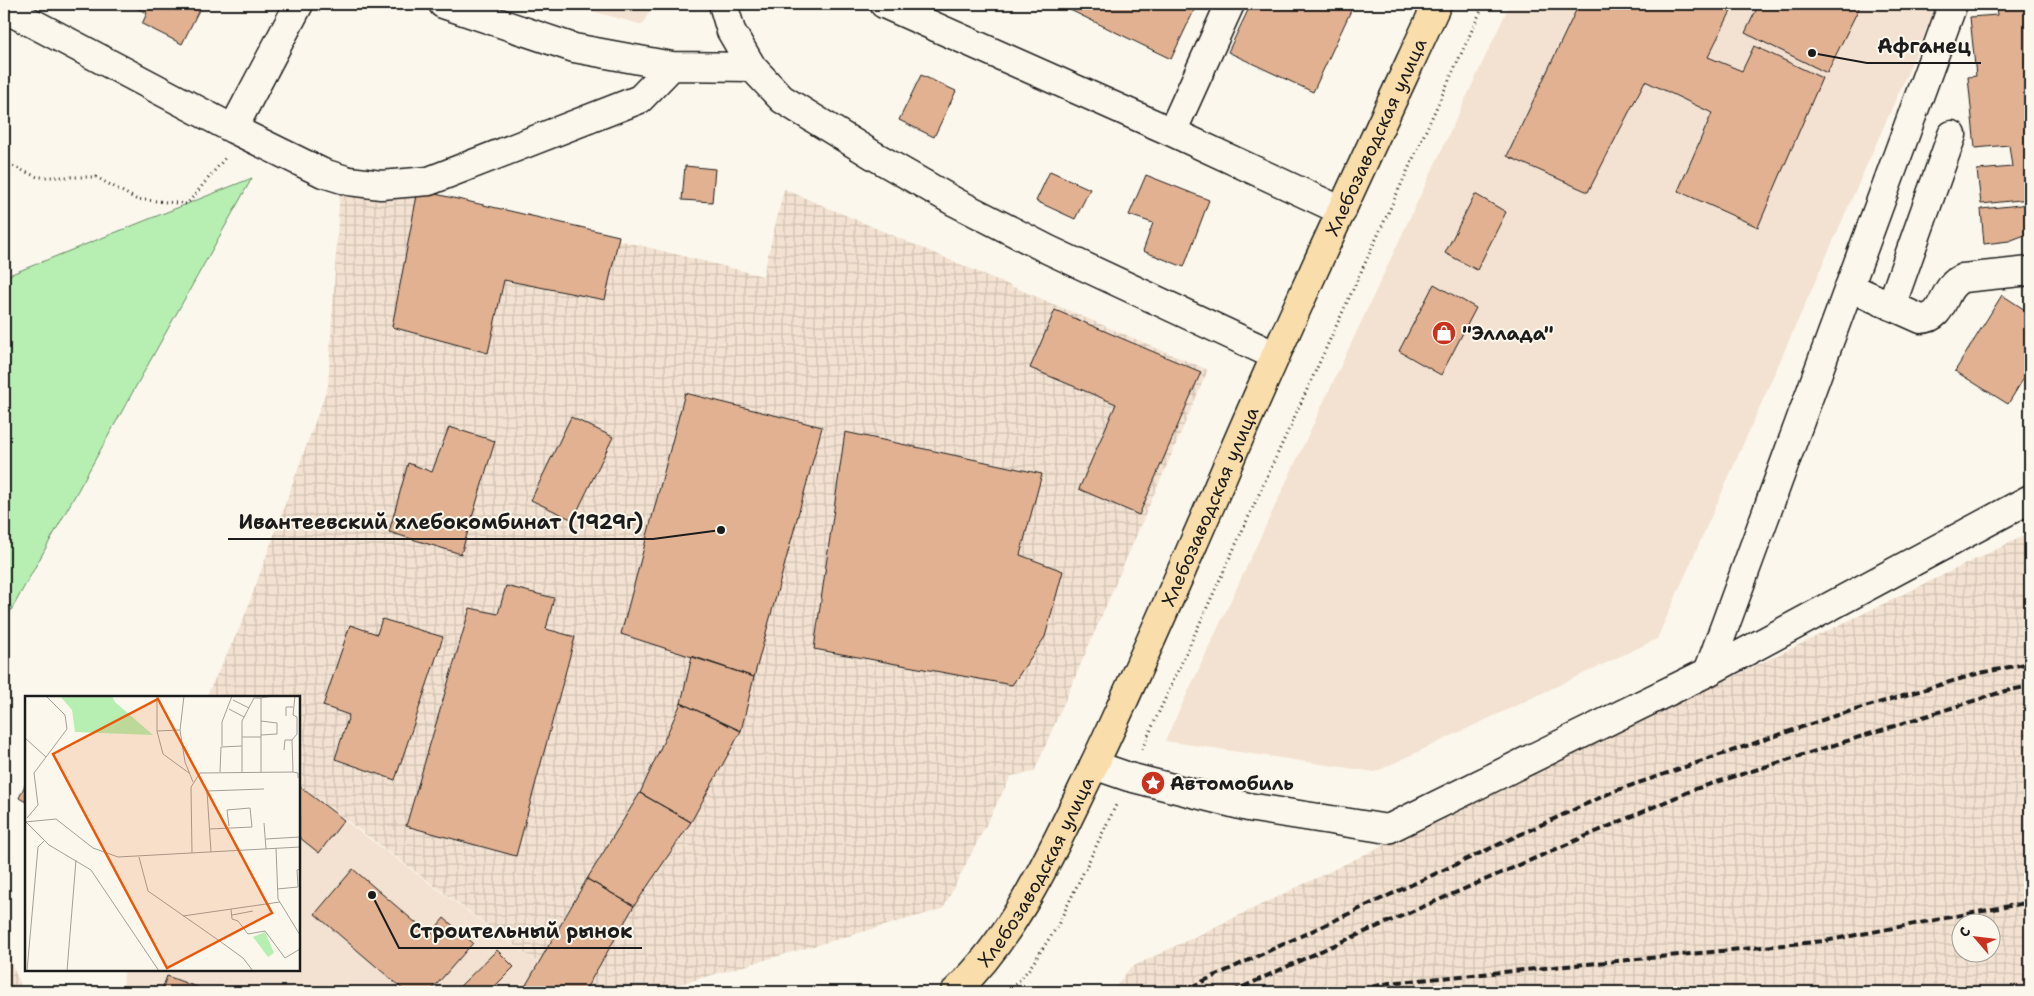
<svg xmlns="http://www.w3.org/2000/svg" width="2034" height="996" font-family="'Shantell Sans',sans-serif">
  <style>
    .built { fill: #f3e2d1 }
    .industrial { fill: url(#industrial-grid); fill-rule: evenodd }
    .green { fill: #b7efb2; stroke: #6a8667 }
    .building { fill: #e1b192; stroke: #1c1c1c }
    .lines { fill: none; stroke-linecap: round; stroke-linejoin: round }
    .minor-casing { stroke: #1c1c1c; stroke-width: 31 }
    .major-casing { stroke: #1c1c1c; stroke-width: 31 }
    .path { stroke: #1c1c1c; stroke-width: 3; stroke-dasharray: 1 4; stroke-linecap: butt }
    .minor { stroke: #fbf7ec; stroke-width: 28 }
    .major { stroke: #f9deab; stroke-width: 28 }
    .rail { stroke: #1c1c1c; stroke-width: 4; stroke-dasharray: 8 4; stroke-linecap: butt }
    .labels { text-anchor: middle; stroke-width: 4; stroke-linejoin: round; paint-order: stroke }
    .street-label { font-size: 19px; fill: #1c1c1c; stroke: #fbf7ec }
    .poi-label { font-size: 19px; font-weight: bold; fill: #1c1c1c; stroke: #fbf7ec; text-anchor: start }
    .inset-road { fill: none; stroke: #a29f99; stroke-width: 1 }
    .view { fill: #e8590c; fill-opacity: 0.15; stroke: #e8590c; stroke-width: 2.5 }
    .inset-edge { fill: none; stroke: #1c1c1c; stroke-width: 2.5 }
    .leader { fill: none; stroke: #1c1c1c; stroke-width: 2 }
    .callout-dot { fill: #1c1c1c; stroke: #fbf7ec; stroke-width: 2 }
    .callout-label { font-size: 20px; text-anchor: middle; font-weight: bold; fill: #1c1c1c; stroke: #fbf7ec; stroke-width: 4; stroke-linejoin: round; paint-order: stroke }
  </style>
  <defs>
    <pattern id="industrial-grid" width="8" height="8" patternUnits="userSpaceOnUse" patternTransform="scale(1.25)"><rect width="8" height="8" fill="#f3e2d1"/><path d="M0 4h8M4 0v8" fill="none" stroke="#d0c1b3"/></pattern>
  </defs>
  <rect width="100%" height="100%" fill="#fbf7ec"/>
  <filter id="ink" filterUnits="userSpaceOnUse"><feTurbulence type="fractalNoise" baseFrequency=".02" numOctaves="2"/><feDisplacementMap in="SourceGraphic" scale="10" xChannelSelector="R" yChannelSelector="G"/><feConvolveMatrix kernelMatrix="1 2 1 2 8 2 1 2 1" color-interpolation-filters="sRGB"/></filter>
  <g filter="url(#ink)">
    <!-- built -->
    <path class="built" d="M566,4H653L643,25Z
      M1510,4H1938L1657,639L1375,772L1165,741Z
      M299,786L344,820L577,992H123L124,970H299Z"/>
    <!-- industrial -->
    <path class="industrial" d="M340,188L418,190L763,276L784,189L1208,370L1034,772L1011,776L943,909L653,992H577L299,785V697H206L242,623L328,386Z
      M2030,533V992H1112L1130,968ZM1962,924H1992V954H1962Z
      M4,948L24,992H4Z"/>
    <!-- green -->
    <path class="green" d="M252,178L4,623V277Z"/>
    <!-- building -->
    <path class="building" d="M128,4H202L182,44L142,24L147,13Z
      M1068,4H1197L1171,59L1066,8Z
      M1251,4H1354L1313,92L1228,52Z
      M1579,4H1731L1734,5L1708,57L1742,71L1754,46L1822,78L1758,227L1678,191L1712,113L1645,81L1588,192L1507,156Z
      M1759,4H1861L1827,73L1745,33Z
      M1996,4H2030V199L1981,204L1977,170L2012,167L2009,145L1975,148L1968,77L1976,76L1970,17L1997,15Z
      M921,75L956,91L934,137L899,120Z
      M685,166L715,169L712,202L682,200Z
      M1050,171L1090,189L1075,219L1036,201Z
      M1146,175L1209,200L1184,267L1143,251L1153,223L1129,215Z
      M418,190L619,236L605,300L504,280L488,353L392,327Z
      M1475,194L1506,212L1477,270L1445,253Z
      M2030,204V233L2009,241L1984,244L1981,209Z
      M1434,284L1476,308L1441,375L1399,351Z
      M2002,295L2030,313V368L2008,404L1955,371Z
      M1055,310L1201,372L1139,515L1079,489L1116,404L1030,368Z
      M685,393L822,427L754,677L621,634Z
      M571,417L613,437L573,520L531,500Z
      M449,427L495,441L461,554L389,532L408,463L432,472Z
      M845,432L1042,474L1020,555L1063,571L1045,637L1012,685L814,649Z
      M506,586L554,598L546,629L575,637L516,856L406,826L470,608L498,614Z
      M382,619L443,637L395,780L335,759L349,715L323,706L350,625L377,634Z
      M692,656L754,677L741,731L681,703Z
      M681,703L741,731L691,822L640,793Z
      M26,783V802L19,798Z
      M299,786L344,820L319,853L299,837Z
      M640,793L691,822L634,906L587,879Z
      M353,869L430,935L444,918L473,943L430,992H406L315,914Z
      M587,879L634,906L584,992H522Z
      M497,950L514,967L489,992H454Z
      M167,976L210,992H161Z"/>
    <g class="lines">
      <!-- minor casing -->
      <g class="minor-casing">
        <path id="minor" d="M443,4L574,48L672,66L752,67
          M723,4L731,31L752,67L782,99L873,155L955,202L1049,250L1274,355
          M884,4L1172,132L1342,211
          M4,8L233,129L299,4
          M233,129L323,173L349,181L381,185L429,181L640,99L672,66
          M1172,132L1230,4
          M1849,287L1921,319C1947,318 1940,287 1963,278L2030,271
          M1891,306L1952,135
          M1708,672L1953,4
          M1094,765L1129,777L1248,807L1388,829L1708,672L2030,499"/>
      </g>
      <!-- major casing -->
      <g class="major-casing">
        <g id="major">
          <path id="s1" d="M955,992C1012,938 1047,862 1081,792C1128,695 1170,597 1213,499C1284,332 1361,168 1437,4"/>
        </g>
      </g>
      <!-- path -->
      <path class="path" d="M4,162L37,177H96L136,199L187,204L225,158
        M1142,749L1484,4
        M1009,992L1029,969L1057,927L1116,805"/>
      <!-- minor -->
      <use href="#minor" class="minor"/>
      <!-- major -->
      <use href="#major" class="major"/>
      <!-- rail -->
      <path class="rail" d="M1180,992L1612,792L1831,717L1980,673L2030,663
        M1232,992L1323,950L1695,789L2005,691L2030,686
        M1349,992L1389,983L1825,941L2030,902"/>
    </g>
  </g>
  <!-- icons -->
  <defs>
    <g id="shop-disc" transform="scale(1.25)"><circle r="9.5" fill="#c8321e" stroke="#fbf7ec"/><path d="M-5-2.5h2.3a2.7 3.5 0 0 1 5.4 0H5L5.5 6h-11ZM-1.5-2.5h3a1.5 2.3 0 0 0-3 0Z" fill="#fff"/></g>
    <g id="sight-disc" transform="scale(1.25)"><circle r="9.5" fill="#c8321e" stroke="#fbf7ec"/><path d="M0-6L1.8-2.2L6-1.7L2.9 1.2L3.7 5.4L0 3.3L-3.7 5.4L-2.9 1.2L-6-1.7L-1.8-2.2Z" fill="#fff"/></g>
  </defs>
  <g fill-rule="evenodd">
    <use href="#shop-disc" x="1444" y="333"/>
    <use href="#sight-disc" x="1153" y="783"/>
  </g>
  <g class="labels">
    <!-- street labels -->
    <g class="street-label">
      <text dy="7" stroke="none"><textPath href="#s1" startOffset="956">Хлебозаводская улица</textPath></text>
      <text dy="7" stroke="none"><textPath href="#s1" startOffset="551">Хлебозаводская улица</textPath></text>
      <text dy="7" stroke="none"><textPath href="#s1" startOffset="146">Хлебозаводская улица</textPath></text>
    </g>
    <!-- poi labels -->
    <g class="poi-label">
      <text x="1462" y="340">"Эллада"</text>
      <text x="1170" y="790">Автомобиль</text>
    </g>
  </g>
  <!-- overview -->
  <g transform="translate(25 696)">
    <rect width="275" height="275" fill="#fbf7ec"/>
    <path d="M35,0H87L90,6L128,39L50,36L47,14Z" fill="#b7efb2"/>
    <path d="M240,236L249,257L243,261L228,241Z" fill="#b7efb2"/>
    <path class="inset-road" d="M132,0V35L155,34M159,0L155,34L160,66L168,86M208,4L224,12M204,13L219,21M261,20V11H268M236,25L252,27V38L236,39M132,35L138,58L164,77M217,41H236M0,42L21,61M197,50V26L207,0M259,54L260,44H267M195,76L196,51L217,50M217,76V25L229,2H236M236,76V2L248,0M268,76L267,44L272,38V21L268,19L270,0M2,122L13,109L9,77L42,33L40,19L21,0M0,126L31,123L68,152L93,161L275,151M1,126L24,149L66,174L134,275M239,127L241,153M185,133L227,131L225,112L202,114L204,130M241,143L275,141M251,152L253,203L275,239M186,156L182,95L239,93M167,157L166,91L175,77L268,76L273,77V82M114,161L123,195L196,246L218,262L228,275M252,193L273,191L272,174L275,173M206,213L207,223L213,225L223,238L240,235L260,262L275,253M207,219L228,215M158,220L255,206M2,275L13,151L19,145M42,275L51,164"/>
    <path class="view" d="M133,3L247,217L142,272L28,58Z"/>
    <rect width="275" height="275" class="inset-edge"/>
  </g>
  <!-- callouts -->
  <path class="leader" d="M1812 53L1867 63H1981M721 530L653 539H228M372 895L399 948H642"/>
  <g class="callout-dot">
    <circle cx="1812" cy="53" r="5"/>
    <circle cx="721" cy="530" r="5"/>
    <circle cx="372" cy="895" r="5"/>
  </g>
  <g class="callout-label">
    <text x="1924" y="53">Афганец</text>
    <text x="441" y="529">Ивантеевский хлебокомбинат (1929г)</text>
    <text x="521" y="938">Строительный рынок</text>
  </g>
  <!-- margin -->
  <rect width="2034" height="996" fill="none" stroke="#fbf7ec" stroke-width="20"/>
  <rect x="10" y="10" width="2014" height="976" fill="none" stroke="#1c1c1c" stroke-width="2" filter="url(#ink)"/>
  <!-- north arrow -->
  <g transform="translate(1976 938) rotate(298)"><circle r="24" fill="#fbf7ec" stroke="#a29f99"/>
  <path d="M0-4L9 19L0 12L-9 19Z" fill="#c8321e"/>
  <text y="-8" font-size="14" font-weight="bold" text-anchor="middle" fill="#1c1c1c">С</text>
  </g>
</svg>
